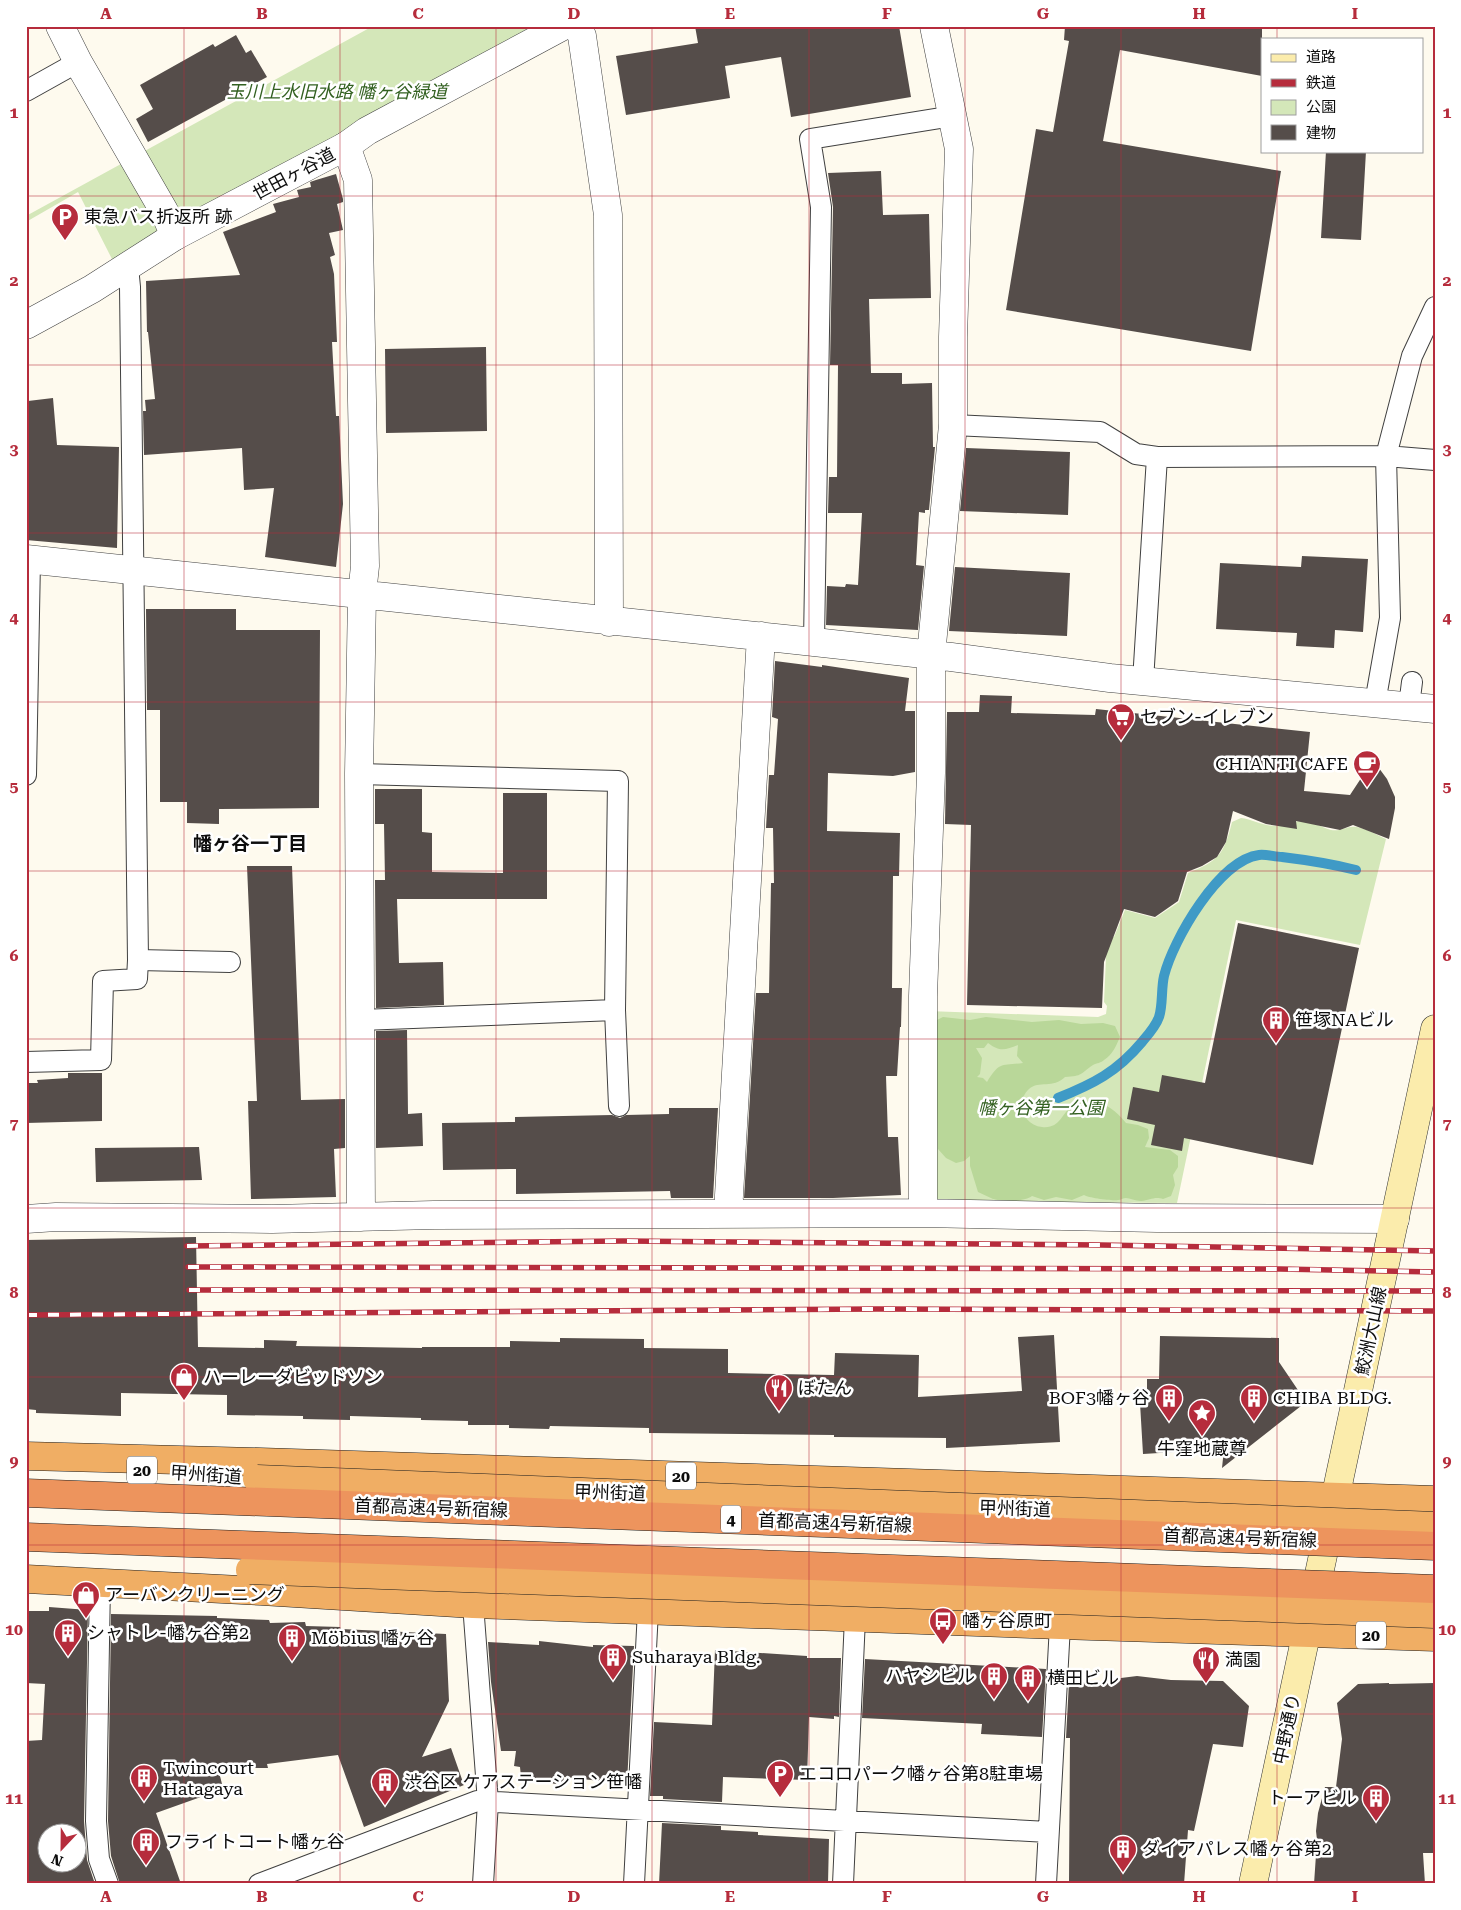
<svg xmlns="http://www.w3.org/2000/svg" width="1461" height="1910" font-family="'Roboto Serif','Noto Sans JP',serif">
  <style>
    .green { fill: #d4e7b9 }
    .forest { fill: #b9d799; fill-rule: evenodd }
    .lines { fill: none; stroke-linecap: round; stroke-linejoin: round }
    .stream { stroke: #3f9ac6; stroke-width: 10 }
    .building { fill: #554d4a; fill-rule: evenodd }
    .service-casing { stroke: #404040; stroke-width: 22 }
    .minor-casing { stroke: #404040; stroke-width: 29 }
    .tertiary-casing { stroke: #404040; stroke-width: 29 }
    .secondary-casing { stroke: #2f2f2f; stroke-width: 29 }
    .trunk-casing { stroke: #1e1e1e; stroke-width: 29 }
    .service { stroke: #fff; stroke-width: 20 }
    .minor { stroke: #fff; stroke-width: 28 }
    .tertiary { stroke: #fff; stroke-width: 28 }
    .secondary { stroke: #fbecac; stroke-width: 28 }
    .trunk { stroke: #f0ae64; stroke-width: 28 }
    .rail-casing { stroke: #b62c3c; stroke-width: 5.5 }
    .rail { stroke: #fff; stroke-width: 4; stroke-dasharray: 11; stroke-linecap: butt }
    .trunk-bridge-casing { stroke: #1e1e1e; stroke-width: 29; stroke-linecap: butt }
    .motorway-bridge-casing { stroke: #1e1e1e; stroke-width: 29; stroke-linecap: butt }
    .trunk-bridge { stroke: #f0ae64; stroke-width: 28 }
    .motorway-bridge { stroke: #ed945d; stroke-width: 28 }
    .grid { fill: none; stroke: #b62c3c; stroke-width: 1; stroke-opacity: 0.55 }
    .labels { text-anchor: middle; stroke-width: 5; stroke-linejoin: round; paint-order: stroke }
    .shield { fill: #fff; stroke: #565656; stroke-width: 1 }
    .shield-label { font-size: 16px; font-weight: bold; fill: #0d0d0d }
    .park-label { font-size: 18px; font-style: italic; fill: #336121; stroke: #fff }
    .street-label { font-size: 18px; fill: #0d0d0d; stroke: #fff }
    .poi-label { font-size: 18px; fill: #0d0d0d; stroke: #fff; text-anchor: start }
    .neighbourhood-label { font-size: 19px; font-weight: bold; fill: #0d0d0d; stroke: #fff }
    .neatline { fill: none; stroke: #b62c3c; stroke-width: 2 }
    .grid-label { font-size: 16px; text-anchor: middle; font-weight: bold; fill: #b62c3c }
  </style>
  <rect width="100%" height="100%" fill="#fefaee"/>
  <!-- green -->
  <path class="green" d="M373,26H544L113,261L78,192L26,222V216Z
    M1241,818C1252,819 1263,826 1275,826C1284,827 1292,821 1301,821C1313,821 1320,827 1331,830C1341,832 1348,825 1357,827C1367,829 1377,835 1386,839L1360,945L1236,920L1177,1203L930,1201L927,1011L1098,1017L1106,1014L1107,1006L1104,1002L1107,935L1114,937L1125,910L1155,918L1179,902L1188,873C1219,861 1224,854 1232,822Z"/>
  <!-- forest -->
  <path class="forest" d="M943,1017L970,1020L986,1017L1032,1022L1059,1020L1081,1024L1103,1023L1115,1026L1120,1037C1116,1046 1113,1054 1104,1060C1101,1063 1097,1063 1093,1065C1080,1074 1083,1076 1065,1077C1053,1089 1039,1080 1029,1089C1015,1102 1023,1125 1042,1127C1060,1129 1061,1114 1072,1106C1075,1104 1079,1104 1083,1103C1102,1099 1114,1109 1126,1123L1138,1125L1148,1129L1149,1138L1145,1147L1170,1150L1178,1156V1167L1173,1175L1175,1185L1171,1196L1163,1199C1155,1196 1150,1200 1141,1201C1135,1201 1130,1198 1126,1198C1123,1198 1121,1200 1118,1200C1112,1201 1089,1198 1084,1195L1072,1200L1056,1197L1044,1200L1032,1196C1024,1202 1002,1202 993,1199C988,1197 983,1194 978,1192L970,1166V1156L964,1161L956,1163L946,1158L938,1149L935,1021ZM988,1043C1000,1052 1005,1050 1018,1045L1017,1056L1023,1063C1001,1066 1000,1061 987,1082L983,1078L977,1077L980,1074L982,1058L976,1048H984Z"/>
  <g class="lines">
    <!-- stream -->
    <path class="stream" d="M1058,1098C1093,1084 1117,1072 1142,1042C1148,1035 1156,1026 1159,1017C1163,1005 1161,989 1164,976C1173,940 1219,860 1259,855C1266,854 1275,857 1282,857C1307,860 1332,864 1356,870"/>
  </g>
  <!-- building -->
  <path class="building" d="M695,26H899L911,97L791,117L781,57L725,66L730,98L626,115L616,56L698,43Z
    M1065,26H1262V76L1120,50L1103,141L1281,171L1251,351L1006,310L1036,129L1053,132L1069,41L1064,40Z
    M236,35L246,53L251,50L267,77L148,142L136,119L153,109L140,85L213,44L215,47Z
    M1326,151H1366L1361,240L1321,238Z
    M881,171L883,215L929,214L931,298L869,299L871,373H902V384L932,383L933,447H935L929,510H925V513L919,512L916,565L924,566L918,630L826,625L827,586L845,587L846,584L858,585L862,513H828L829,477H837L838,365H830L833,207L828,173Z
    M336,174L343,199V202L337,204L343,230L329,233L335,255L330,257L334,274L337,342H332L336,416H339L343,504L336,567L265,557L274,488L244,490L242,448L144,455L143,411H146L145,400L155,399L148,332H147L146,281L240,275L223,232L276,212L273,204L299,197L297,190L311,187L310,182L316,180Z
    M486,347L487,431L386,433L385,349Z
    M53,398L57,445L119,447L117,548L26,540V410H28V401Z
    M966,448L1070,452L1068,515L960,511Z
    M1302,556L1368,559L1363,632L1335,630L1334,648L1296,646L1297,633L1216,629L1220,563L1301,567Z
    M955,567L1070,573L1067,636L949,631Z
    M146,609H236V630H320L319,808L219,809V824L187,823V802H160V710H147Z
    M775,661L822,667V665L909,678L905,711H915V772L893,776L828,773L827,831L900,833L899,876H893L892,988H902L901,1027H900L897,1076H886L888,1137H898L901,1195L833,1198H744L756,993H769L771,883H774L773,828H766L769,775H774L778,719L772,717Z
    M980,695L1012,696L1011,713L1095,715L1096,709L1310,732L1304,791L1350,795L1373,760L1387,779L1395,797V808L1389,839L1353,825L1340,830L1296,821L1297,829L1266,824L1233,811L1226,842L1217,857L1202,866L1187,872L1178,901L1155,917L1124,909L1104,962L1102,1008L967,1005L971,825L945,824L947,712H979Z
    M375,789H422V832L432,833V872L503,873V793H547V899H397L399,963L443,962L444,1005L376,1008L375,880H385L384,824H375Z
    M247,866H292L301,1100L345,1099V1148L334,1149L336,1197L251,1199L248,1101H257Z
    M1238,923L1359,948L1313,1165L1184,1138L1182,1151L1151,1145L1155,1125L1127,1119L1133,1087L1159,1092L1162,1075L1205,1083Z
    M407,1030L408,1114L422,1113L423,1146L376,1148V1031Z
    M68,1073H102V1121L26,1123V1083H38L37,1080L68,1078Z
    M669,1108H718L713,1198H671L670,1191L516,1194V1169L443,1170L442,1123L515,1122V1117L612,1115L620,1118L626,1115L669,1114Z
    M199,1147L202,1180L96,1182L95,1148Z
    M196,1237L198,1347L264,1348V1340L297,1341L296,1346L422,1348V1347H510V1341L560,1342V1338L644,1339V1348L728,1349V1373L834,1375L835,1353L919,1355L918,1397L1022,1391L1018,1337L1054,1335L1060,1442L946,1448V1438L834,1437V1435L649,1433V1428L550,1426L549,1429L509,1428V1425H468V1421L421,1420V1418L350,1416V1420L303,1419V1416L227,1415V1395L121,1393V1416L36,1413V1410L26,1409V1240Z
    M1160,1336L1279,1338V1362L1302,1396L1301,1406L1222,1468L1224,1449L1143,1454L1140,1403H1147V1379H1159Z
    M49,1607L88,1610L84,1821L87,1860L95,1884H26V1741L42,1740L45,1684L26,1683V1611H49ZM48,1832H78V1862H48Z
    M111,1614L217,1616V1618L269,1620L270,1623L305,1622L306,1626L340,1627L341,1629L446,1634L449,1701L422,1757L451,1748L464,1785L364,1827L338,1755L267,1764L268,1768H218L222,1784L212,1793L156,1813L181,1884H120L111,1856L108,1821Z
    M539,1641L593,1647V1645L634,1646L627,1784L564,1777L563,1785L529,1780V1776L521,1777L520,1767L514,1766L516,1751H501L491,1682L488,1642L539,1645Z
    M715,1650L807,1656V1658H841L839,1717L834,1716V1719L809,1717L807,1780L723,1777L722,1802L663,1799V1796H650L654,1722L712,1725Z
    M865,1659L1046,1669L1042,1737L981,1734L982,1724L862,1718Z
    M1137,1676L1171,1680L1223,1681L1249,1706L1243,1747L1213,1744L1194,1831L1188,1830L1184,1884H1069L1070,1738H1066L1069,1682L1110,1683L1121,1678Z
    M1389,1683V1684L1435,1683V1853H1423L1425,1884H1314L1317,1840L1316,1831L1318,1813L1325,1787H1336L1342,1739L1337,1703L1358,1684Z
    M662,1823L721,1826V1830L758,1832V1835L829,1839L828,1884H659Z"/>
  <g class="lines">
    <!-- service casing -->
    <g class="service-casing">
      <path id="service" d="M26,91L78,62
        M953,425L1100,432L1136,454L1157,457L1386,456L1435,460
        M814,642L821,207L810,139L953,116
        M1143,681L1157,457
        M1375,703L1390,618L1386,456L1412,356L1435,307
        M1409,706L1412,682
        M359,774L618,781L615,1010L619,1106
        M26,775L30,560
        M138,960L230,962
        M361,1020L615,1010
        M26,1062L101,1060L103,981L137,979L138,960L130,287L128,267
        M100,1583L96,1821L99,1859L108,1884
        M473,1604L488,1802L483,1884
        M259,1884L477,1801L1048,1832
        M634,1884L648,1610
        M843,1884L855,1618
        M1046,1884L1060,1625"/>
    </g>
    <!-- minor casing -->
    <g class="minor-casing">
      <path id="minor" d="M60,26L78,62L164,211L175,236
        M577,26L582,36L608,215L609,622
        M346,146L358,180L365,566L362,594L359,774L361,1217
        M26,559L814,642L951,657L1110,678L1435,709
        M728,1213L761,636
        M923,1213V996L931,773V655L953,425V337L959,149L934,26
        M26,1219L56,1217L272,1219L434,1215L923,1213L1157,1218L1395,1219"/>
    </g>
    <!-- tertiary casing -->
    <g class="tertiary-casing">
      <path id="tertiary" d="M26,325L92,289L175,236L346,146L367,131L563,26"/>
    </g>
    <!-- secondary casing -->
    <g class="secondary-casing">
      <path id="secondary" d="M1253,1884L1435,1029"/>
    </g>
    <!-- trunk casing -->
    <g class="trunk-casing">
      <path id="trunk" d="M26,1456L260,1462L1435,1500
        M26,1579L261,1591L473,1604L1060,1625L1435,1637"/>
    </g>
    <!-- service -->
    <use href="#service" class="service"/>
    <!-- minor -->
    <use href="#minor" class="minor"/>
    <!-- tertiary -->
    <use href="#tertiary" class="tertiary"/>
    <!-- secondary -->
    <use href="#secondary" class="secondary"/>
    <!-- trunk -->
    <use href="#trunk" class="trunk"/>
    <!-- rail casing -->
    <g class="rail-casing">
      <path id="rail" d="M187,1246L623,1241L1101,1245L1435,1251
        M188,1267L1280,1269L1435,1272
        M189,1290L1435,1291
        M26,1315L877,1309L1435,1311"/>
    </g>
    <!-- rail -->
    <use href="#rail" class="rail"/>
    <!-- trunk-bridge casing -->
    <g class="trunk-bridge-casing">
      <path id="trunk-bridge" d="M257,1479L1435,1526
        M250,1570L1435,1614"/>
    </g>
    <!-- motorway-bridge casing -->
    <g class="motorway-bridge-casing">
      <path id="motorway-bridge" d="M26,1493L1435,1546
        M26,1537L1435,1589"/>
    </g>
    <!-- trunk-bridge -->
    <use href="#trunk-bridge" class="trunk-bridge"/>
    <!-- motorway-bridge -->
    <use href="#motorway-bridge" class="motorway-bridge"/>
  </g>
  <!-- grid -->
  <path class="grid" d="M184,26V1884M340,26V1884M496,26V1884M652,26V1884M809,26V1884M965,26V1884M1121,26V1884M1277,26V39M1277,151V1884M26,196H1435M26,365H1435M26,533H1435M26,702H1435M26,871H1435M26,1039H1435M26,1208H1435M26,1377H1435M26,1545H1435M26,1714H1435"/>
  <!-- icons -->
  <defs>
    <g id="parking-pin" transform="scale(1.4375)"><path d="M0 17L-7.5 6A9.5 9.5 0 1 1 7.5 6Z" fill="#b62c3c" stroke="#fff"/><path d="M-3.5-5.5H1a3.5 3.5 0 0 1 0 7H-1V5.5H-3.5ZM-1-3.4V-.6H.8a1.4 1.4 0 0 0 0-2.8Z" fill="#fff"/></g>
    <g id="supermarket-pin" transform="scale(1.4375)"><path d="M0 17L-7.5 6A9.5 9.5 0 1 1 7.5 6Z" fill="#b62c3c" stroke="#fff"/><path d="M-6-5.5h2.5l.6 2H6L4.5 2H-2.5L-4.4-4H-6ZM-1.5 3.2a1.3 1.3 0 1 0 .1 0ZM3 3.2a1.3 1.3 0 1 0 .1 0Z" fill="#fff"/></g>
    <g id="cafe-pin" transform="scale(1.4375)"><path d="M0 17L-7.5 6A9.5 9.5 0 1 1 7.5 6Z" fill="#b62c3c" stroke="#fff"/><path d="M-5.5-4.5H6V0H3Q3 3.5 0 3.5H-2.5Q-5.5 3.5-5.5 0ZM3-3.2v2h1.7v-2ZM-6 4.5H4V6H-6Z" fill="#fff"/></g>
    <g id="building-pin" transform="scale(1.4375)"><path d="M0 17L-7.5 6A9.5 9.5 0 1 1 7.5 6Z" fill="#b62c3c" stroke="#fff"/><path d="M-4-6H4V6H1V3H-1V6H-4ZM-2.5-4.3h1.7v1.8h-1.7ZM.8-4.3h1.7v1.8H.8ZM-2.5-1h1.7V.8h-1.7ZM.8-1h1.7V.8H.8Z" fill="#fff"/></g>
    <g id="shop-pin" transform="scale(1.4375)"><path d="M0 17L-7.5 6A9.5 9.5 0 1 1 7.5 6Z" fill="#b62c3c" stroke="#fff"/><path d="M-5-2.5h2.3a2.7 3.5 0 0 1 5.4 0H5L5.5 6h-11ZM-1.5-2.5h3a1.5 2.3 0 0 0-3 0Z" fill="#fff"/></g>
    <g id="restaurant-pin" transform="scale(1.4375)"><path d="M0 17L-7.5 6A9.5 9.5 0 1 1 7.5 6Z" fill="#b62c3c" stroke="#fff"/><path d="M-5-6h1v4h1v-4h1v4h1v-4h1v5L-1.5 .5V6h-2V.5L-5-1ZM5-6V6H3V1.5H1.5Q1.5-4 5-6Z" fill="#fff"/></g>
    <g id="sight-pin" transform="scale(1.4375)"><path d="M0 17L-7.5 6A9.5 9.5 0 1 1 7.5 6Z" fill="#b62c3c" stroke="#fff"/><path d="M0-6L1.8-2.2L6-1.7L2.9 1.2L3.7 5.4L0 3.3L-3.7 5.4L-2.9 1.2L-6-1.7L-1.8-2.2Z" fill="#fff"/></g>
    <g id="bus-pin" transform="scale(1.4375)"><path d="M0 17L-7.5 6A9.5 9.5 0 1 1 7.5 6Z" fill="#b62c3c" stroke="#fff"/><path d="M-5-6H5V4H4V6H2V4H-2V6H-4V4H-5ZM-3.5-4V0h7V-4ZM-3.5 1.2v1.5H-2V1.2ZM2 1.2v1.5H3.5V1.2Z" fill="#fff"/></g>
  </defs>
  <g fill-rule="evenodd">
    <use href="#parking-pin" x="65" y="217"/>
    <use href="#supermarket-pin" x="1121" y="717"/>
    <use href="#cafe-pin" x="1367" y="764"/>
    <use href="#building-pin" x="1276" y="1020"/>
    <use href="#shop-pin" x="184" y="1377"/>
    <use href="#restaurant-pin" x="779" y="1388"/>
    <use href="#building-pin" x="1169" y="1398"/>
    <use href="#building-pin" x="1254" y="1398"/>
    <use href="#sight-pin" x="1202" y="1413"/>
    <use href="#shop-pin" x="86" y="1595"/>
    <use href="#bus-pin" x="943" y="1621"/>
    <use href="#building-pin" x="68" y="1633"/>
    <use href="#building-pin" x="292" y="1638"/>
    <use href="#building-pin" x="613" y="1657"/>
    <use href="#restaurant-pin" x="1206" y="1660"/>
    <use href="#building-pin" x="994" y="1676"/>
    <use href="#building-pin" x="1028" y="1678"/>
    <use href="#parking-pin" x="780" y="1774"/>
    <use href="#building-pin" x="144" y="1778"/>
    <use href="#building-pin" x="385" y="1782"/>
    <use href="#building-pin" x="1376" y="1798"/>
    <use href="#building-pin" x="146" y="1842"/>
    <use href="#building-pin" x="1123" y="1849"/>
  </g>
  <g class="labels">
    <!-- shield labels -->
    <g class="shield">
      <rect x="127" y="1456.5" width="30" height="27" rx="4"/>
      <rect x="666" y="1462.5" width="30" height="27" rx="4"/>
      <rect x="721" y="1505.5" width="20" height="27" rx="4"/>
      <rect x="1356" y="1621.5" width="30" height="27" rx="4"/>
    </g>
    <g class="shield-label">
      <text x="142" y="1476">20</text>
      <text x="681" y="1482">20</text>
      <text x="731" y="1525">4</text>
      <text x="1371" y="1641">20</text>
    </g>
    <!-- park labels -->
    <g class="park-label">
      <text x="337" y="98">玉川上水旧水路 幡ヶ谷緑道</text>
      <text x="1041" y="1114">幡ヶ谷第一公園</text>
    </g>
    <!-- street labels -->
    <g class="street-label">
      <text transform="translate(294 174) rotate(-28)" y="6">世田ヶ谷道</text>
      <text transform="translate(1371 1331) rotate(-78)" y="6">鮫洲大山線</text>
      <text transform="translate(206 1475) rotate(4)" y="6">甲州街道</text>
      <text transform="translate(610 1493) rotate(2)" y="6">甲州街道</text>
      <text transform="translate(431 1508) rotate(2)" y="6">首都高速4号新宿線</text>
      <text transform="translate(1015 1509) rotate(2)" y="6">甲州街道</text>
      <text transform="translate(835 1523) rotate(2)" y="6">首都高速4号新宿線</text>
      <text transform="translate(1240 1538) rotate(2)" y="6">首都高速4号新宿線</text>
      <text transform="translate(1287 1729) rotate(-78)" y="6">中野通り</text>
    </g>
    <!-- poi labels -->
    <g class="poi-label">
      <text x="84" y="223">東急バス折返所 跡</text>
      <text x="1140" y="723">セブン-イレブン</text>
      <text x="1348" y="770" text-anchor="end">CHIANTI CAFE</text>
      <text x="1295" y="1026">笹塚NAビル</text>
      <text x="203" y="1383">ハーレーダビッドソン</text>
      <text x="798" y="1394">ぼたん</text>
      <text x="1150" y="1404" text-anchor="end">BOF3幡ヶ谷</text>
      <text x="1273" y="1404">CHIBA BLDG.</text>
      <text x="1202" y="1455" text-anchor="middle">牛窪地蔵尊</text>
      <text x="105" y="1601">アーバンクリーニング</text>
      <text x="962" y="1627">幡ヶ谷原町</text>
      <text x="87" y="1639">シャトレ-幡ヶ谷第2</text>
      <text x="311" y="1644">Möbius 幡ヶ谷</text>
      <text x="632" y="1663">Suharaya Bldg.</text>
      <text x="1225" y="1666">満園</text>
      <text x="975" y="1682" text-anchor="end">ハヤシビル</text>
      <text x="1047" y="1684">横田ビル</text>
      <text x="163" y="1774">Twincourt<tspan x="163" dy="21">Hatagaya</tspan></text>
      <text x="799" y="1780">エコロパーク幡ヶ谷第8駐車場</text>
      <text x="404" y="1788">渋谷区 ケアステーション笹幡</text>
      <text x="1357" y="1804" text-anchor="end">トーアビル</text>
      <text x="165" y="1848">フライトコート幡ヶ谷</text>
      <text x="1142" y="1855">ダイアパレス幡ヶ谷第2</text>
    </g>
    <!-- neighbourhood labels -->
    <g class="neighbourhood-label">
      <text x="250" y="850">幡ヶ谷一丁目</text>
    </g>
  </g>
  <!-- border -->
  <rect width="1461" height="1910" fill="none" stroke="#ffffff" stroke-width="55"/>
  <!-- legend -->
  <rect x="1261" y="38" width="162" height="115" fill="#ffffff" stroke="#9e9e9e"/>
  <rect x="1271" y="54" width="25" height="8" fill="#fbecac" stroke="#9e9e9e"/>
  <text x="1306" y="62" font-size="15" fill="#0d0d0d">道路</text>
  <rect x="1271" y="79" width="25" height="8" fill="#b62c3c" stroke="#9e9e9e"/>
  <text x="1306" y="88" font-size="15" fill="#0d0d0d">鉄道</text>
  <rect x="1271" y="100" width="25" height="15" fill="#d4e7b9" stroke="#9e9e9e"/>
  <text x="1306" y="112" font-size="15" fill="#0d0d0d">公園</text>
  <rect x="1271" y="125" width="25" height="15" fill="#554d4a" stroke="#9e9e9e"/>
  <text x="1306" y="138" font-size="15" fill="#0d0d0d">建物</text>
  <!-- north arrow -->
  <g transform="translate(62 1848) rotate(202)"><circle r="24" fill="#ffffff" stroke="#9e9e9e"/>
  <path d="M0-4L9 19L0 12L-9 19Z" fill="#b62c3c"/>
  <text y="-8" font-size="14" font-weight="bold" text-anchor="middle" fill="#0d0d0d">N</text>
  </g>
  <rect x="28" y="28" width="1406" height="1854" class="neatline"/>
  <g class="grid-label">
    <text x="106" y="19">A</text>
    <text x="262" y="19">B</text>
    <text x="418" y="19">C</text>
    <text x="574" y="19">D</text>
    <text x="730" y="19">E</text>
    <text x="887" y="19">F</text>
    <text x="1043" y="19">G</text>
    <text x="1199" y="19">H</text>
    <text x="1355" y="19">I</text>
    <text x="14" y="118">1</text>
    <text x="1447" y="118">1</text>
    <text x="14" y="286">2</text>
    <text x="1447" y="286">2</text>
    <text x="14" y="455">3</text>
    <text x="1447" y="455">3</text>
    <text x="14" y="623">4</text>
    <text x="1447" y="623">4</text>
    <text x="14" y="792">5</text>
    <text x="1447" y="792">5</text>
    <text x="14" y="961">6</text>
    <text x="1447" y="961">6</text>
    <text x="14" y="1129">7</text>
    <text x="1447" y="1129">7</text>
    <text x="14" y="1298">8</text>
    <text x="1447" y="1298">8</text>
    <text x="14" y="1467">9</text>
    <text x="1447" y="1467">9</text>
    <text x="14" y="1635">10</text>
    <text x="1447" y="1635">10</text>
    <text x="14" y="1804">11</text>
    <text x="1447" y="1804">11</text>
    <text x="106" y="1902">A</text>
    <text x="262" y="1902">B</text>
    <text x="418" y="1902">C</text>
    <text x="574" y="1902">D</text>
    <text x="730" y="1902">E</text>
    <text x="887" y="1902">F</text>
    <text x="1043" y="1902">G</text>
    <text x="1199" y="1902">H</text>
    <text x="1355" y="1902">I</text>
  </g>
</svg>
